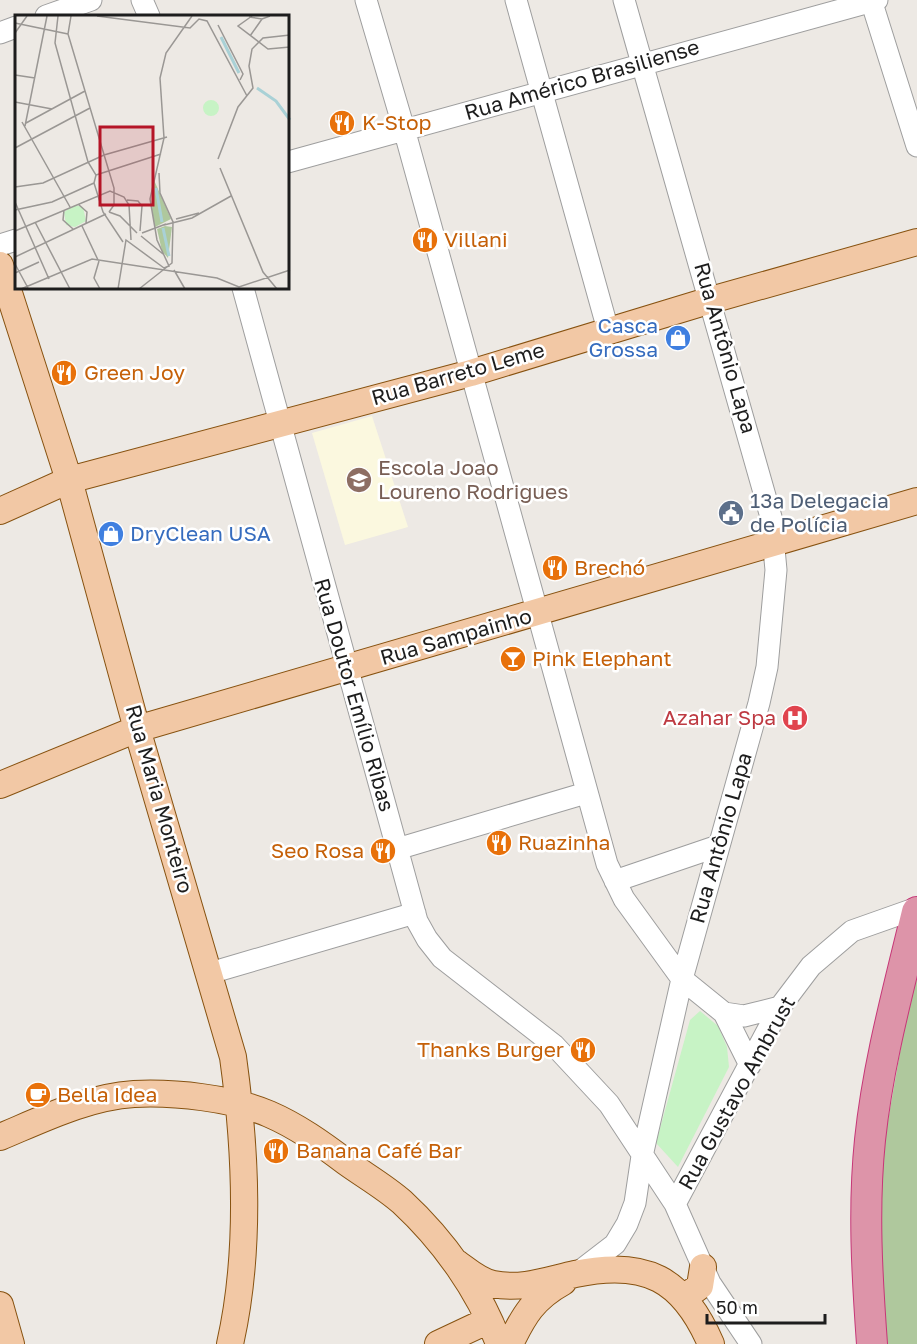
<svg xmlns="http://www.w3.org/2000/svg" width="917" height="1344" font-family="'Golos Text',sans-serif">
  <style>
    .education { fill: #fbf8df }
    .forest { fill: #afc89d }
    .park { fill: #c7f3c5 }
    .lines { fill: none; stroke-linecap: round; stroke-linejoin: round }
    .minor-casing { stroke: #9e9e9e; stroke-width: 23 }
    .major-casing { stroke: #875210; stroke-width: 28 }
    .highway-casing { stroke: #c63777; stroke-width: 32 }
    .minor { stroke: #fff; stroke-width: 21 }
    .major { stroke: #f2c8a5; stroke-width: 26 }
    .highway { stroke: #dd94a9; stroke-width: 30 }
    .labels { text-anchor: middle; stroke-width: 5; stroke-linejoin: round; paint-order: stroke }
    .street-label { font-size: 21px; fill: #1d1d1d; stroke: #fff }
    .food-label { font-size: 21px; fill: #c56008; stroke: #fff; text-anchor: start }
    .shop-label { font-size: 21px; fill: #366cbe; stroke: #fff; text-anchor: end }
    .education-label { font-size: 21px; fill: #785e54; stroke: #fff; text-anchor: start }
    .service-label { font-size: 21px; fill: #4e5e75; stroke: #fff; text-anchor: start }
    .health-label { font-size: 21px; fill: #be3a42; stroke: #fff; text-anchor: end }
    .inset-river { fill: none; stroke: #a9d1d6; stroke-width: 3 }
    .inset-road { fill: none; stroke: #9a9794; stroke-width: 1.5 }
    .view { fill: #b51527; fill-opacity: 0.15; stroke: #b51527; stroke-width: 3 }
    .inset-edge { fill: none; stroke: #1d1d1d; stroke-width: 3 }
  </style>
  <rect width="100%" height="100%" fill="#ede9e4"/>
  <!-- education -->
  <path class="education" d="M372,416L408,527L345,545L312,433Z"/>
  <!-- forest -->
  <path class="forest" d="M917,956V1344H884L881,1299V1160Z"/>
  <!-- park -->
  <path class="park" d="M700,1011L718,1026L727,1047L729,1067L678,1167L656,1143L690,1020Z"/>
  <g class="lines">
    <!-- minor casing -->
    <g class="minor-casing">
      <path id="minor" d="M142,0L149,16
        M366,0L404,129L607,864L624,899L682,979L724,1013L750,1065
        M516,0L608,330
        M871,0L917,146
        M46,16L91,0
        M0,33L16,27
        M288,162L877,0
        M0,245L16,240
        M243,288L417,921L427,939L442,958L554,1045L609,1104L675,1204L710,1283L751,1344
        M397,849L586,793
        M615,881L718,846
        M210,973L415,913
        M724,1013L744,1016L780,1007
        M675,1204L780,1007L811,966L852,931L917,908
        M576,1274L615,1244L627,1224L635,1203L642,1156L682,979L759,703L767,667L776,570L771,517L624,0"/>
    </g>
    <!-- major casing -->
    <g class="major-casing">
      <path id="major" d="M0,265L69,480L137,729L233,1057C246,1151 251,1251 230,1344
        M0,511L69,480L471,373L711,300L917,242
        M0,785L137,729L917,501
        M0,1137C43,1119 87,1097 134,1094C174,1092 232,1098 269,1114C297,1126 322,1144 346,1162C364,1175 385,1187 402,1202C443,1240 480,1291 499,1344
        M457,1263C468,1271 479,1281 493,1284C521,1290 548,1280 575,1274C646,1259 683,1279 711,1344
        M685,1297L700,1286L703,1267
        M0,1305L11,1344
        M438,1344L489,1320
        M510,1344C524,1315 534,1298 563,1282"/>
    </g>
    <!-- highway casing -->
    <g class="highway-casing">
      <path id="highway" d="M872,1344C867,1275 863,1208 870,1140C878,1063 899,987 917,912"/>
    </g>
    <!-- minor -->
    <use href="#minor" class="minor"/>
    <!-- major -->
    <use href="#major" class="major"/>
    <!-- highway -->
    <use href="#highway" class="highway"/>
  </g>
  <!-- icons -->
  <defs>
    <g id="restaurant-disc" transform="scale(1.35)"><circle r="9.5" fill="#e8710a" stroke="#fff"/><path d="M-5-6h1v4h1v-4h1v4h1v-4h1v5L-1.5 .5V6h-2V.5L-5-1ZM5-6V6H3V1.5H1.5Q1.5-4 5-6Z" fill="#fff"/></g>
    <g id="shop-disc" transform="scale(1.35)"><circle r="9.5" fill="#3f7fe0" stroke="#fff"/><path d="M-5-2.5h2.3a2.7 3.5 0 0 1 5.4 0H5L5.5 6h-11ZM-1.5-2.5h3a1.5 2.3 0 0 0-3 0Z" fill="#fff"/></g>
    <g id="school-disc" transform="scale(1.35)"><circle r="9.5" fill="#8d6e63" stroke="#fff"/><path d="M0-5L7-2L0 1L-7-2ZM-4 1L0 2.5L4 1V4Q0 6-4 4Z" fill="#fff"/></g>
    <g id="civic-disc" transform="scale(1.35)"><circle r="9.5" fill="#5c6f8a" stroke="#fff"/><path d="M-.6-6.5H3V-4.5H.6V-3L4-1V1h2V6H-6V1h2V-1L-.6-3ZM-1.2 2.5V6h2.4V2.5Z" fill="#fff"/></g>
    <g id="bar-disc" transform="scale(1.35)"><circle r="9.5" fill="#e8710a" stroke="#fff"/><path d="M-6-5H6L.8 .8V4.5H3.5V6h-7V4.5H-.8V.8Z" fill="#fff"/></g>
    <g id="hospital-disc" transform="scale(1.35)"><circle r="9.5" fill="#e0444e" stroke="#fff"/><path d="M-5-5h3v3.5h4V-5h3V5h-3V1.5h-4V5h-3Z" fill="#fff"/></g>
    <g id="cafe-disc" transform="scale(1.35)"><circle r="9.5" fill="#e8710a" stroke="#fff"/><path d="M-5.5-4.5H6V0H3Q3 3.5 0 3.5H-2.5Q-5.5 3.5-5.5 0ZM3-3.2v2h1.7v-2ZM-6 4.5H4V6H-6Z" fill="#fff"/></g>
  </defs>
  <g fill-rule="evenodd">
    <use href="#restaurant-disc" x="342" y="123"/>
    <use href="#restaurant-disc" x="425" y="240"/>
    <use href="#shop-disc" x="678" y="338"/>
    <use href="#restaurant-disc" x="64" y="373"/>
    <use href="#school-disc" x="359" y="480"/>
    <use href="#civic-disc" x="731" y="513"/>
    <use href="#shop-disc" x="111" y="534"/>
    <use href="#restaurant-disc" x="555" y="568"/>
    <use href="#bar-disc" x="513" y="659"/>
    <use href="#hospital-disc" x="795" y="718"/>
    <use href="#restaurant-disc" x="499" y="843"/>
    <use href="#restaurant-disc" x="383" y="851"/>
    <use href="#restaurant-disc" x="583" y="1050"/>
    <use href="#cafe-disc" x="38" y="1095"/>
    <use href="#restaurant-disc" x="276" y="1151"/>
  </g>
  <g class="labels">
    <!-- street labels -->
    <g class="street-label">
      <text transform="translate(582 80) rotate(-16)" y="7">Rua Américo Brasiliense</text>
      <text transform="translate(725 348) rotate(74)" y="7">Rua Antônio Lapa</text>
      <text transform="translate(458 374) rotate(-16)" y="7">Rua Barreto Leme</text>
      <text transform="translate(456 637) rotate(-16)" y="7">Rua Sampainho</text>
      <text transform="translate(354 695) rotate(74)" y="7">Rua Doutor Emílio Ribas</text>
      <text transform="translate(159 799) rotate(74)" y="7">Rua Maria Monteiro</text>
      <text transform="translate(721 838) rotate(-74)" y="7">Rua Antônio Lapa</text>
      <text transform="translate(737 1093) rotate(-61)" y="7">Rua Gustavo Ambrust</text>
    </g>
    <!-- food labels -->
    <g class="food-label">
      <text x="362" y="130">K-Stop</text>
      <text x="444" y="247">Villani</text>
      <text x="84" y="380">Green Joy</text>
      <text x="574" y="575">Brechó</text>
      <text x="532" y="666">Pink Elephant</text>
      <text x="518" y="850">Ruazinha</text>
      <text x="364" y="858" text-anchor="end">Seo Rosa</text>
      <text x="564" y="1057" text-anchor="end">Thanks Burger</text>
      <text x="57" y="1102">Bella Idea</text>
      <text x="296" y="1158">Banana Café Bar</text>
    </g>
    <!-- shop labels -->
    <g class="shop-label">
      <text x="658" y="333">Casca<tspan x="658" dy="24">Grossa</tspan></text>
      <text x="130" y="541" text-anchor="start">DryClean USA</text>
    </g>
    <!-- education labels -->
    <g class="education-label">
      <text x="378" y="475">Escola Joao<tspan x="378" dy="24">Loureno Rodrigues</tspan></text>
    </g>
    <!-- service labels -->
    <g class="service-label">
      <text x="750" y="508">13ª Delegacia<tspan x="750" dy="24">de Polícia</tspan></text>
    </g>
    <!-- health labels -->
    <g class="health-label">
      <text x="776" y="725">Azahar Spa</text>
    </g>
  </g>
  <!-- overview -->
  <g transform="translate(15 15)">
    <rect width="274" height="274" fill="#ede9e4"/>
    <path d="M139,165L156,204L140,212L137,195ZM150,211L157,212L153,243L147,236L142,214Z" fill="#afc89d"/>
    <path d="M188 93a8 8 0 1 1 16 0a8 8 0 1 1-16 0ZM60,190L68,192L71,206L60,212L51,210L49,197Z" fill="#c7f3c5"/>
    <path class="inset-river" d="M206,22L224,58M242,73L261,86L275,105M141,173L147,207M148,213L154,241"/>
    <path class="inset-road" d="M43,1L40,28L73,147L81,160L79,168L88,197L108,227M56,1L53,19L99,173V190L94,197M82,1L175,13L184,4L192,6L232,81M237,1L223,11L253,34L275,32M234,2L247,4L255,1M0,8L53,19M203,10L228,59L225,65M0,18L12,1M235,21L247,4M0,60L20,63M0,87L37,94M7,107L55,192M11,108L70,76M10,111L32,1M0,133L75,93M203,144L223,92L238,73L234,51L237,34L248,23L275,20M205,153L248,257L262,274M81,160L146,139M0,172L28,168L89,140L152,122M112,185L123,186L127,191L125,216M0,187L34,264M63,189L72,197L71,208M0,195L37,187L79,168M49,195L48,205L58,214M94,197L105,201L122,218M161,204L184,198M20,207L55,274M149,210L177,203L216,181M67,211L83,245M0,216L95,176L109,182L114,190L116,225M127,218L151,209M126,221L148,239M0,242L91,199M84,246L79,263L85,274M0,249L13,273M159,255L170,274M0,258L24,247M6,274L77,244L202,263L224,272L275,255M103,274L111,225L149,253L154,251L142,225L135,184L149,123L145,63L151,38L177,1M124,274L157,248L158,207L145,178L144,158"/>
    <path class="view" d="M85,112H138V190H85Z"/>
    <rect width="274" height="274" class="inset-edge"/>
  </g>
  <!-- scale -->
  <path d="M707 1314v9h118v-9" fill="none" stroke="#1d1d1d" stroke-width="3"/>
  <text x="716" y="1314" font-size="18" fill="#1d1d1d" stroke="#ffffff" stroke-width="4.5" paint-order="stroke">50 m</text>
</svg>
